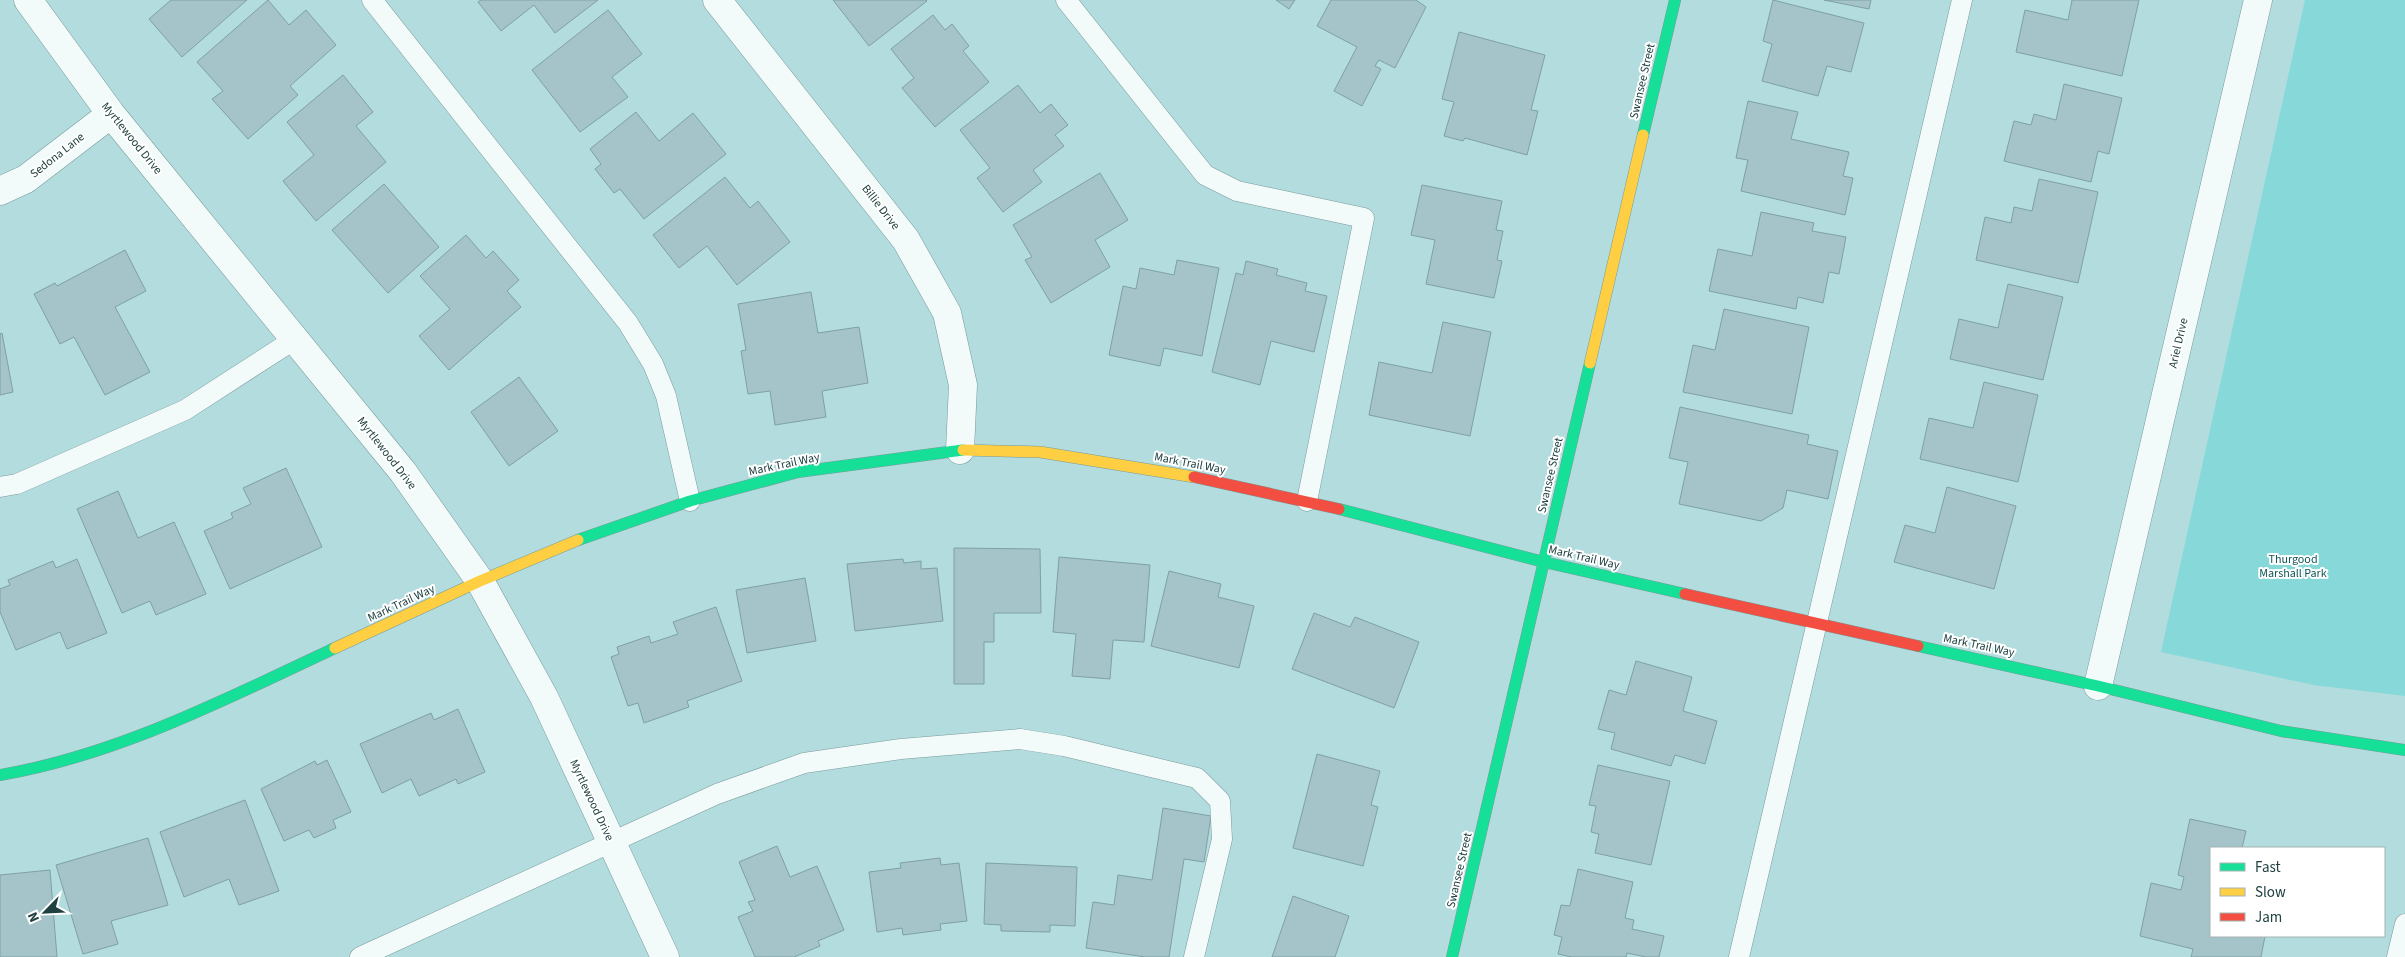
<svg xmlns="http://www.w3.org/2000/svg" width="2405" height="957" font-family="'Source Sans 3',sans-serif">
  <style>
    .green { fill: #86d8d9 }
    .building { fill: #a4c4c9; stroke: #7fa0a4 }
    .lines { fill: none; stroke-linecap: round; stroke-linejoin: round }
    .lane-casing { stroke: #799b9c; stroke-width: 21 }
    .street-casing { stroke: #799b9c; stroke-width: 29 }
    .fast-casing { stroke: #799b9c; stroke-width: 12 }
    .slow-casing { stroke: #799b9c; stroke-width: 12 }
    .jam-casing { stroke: #799b9c; stroke-width: 12 }
    .lane { stroke: #f3fafa; stroke-width: 20 }
    .street { stroke: #f3fafa; stroke-width: 28 }
    .fast { stroke: #16e098; stroke-width: 11 }
    .slow { stroke: #ffcf43; stroke-width: 11 }
    .jam { stroke: #f24e42; stroke-width: 11 }
    .labels { text-anchor: middle; stroke-width: 4; stroke-linejoin: round; paint-order: stroke }
    .street-label { font-size: 12px; fill: #204141; stroke: #fff }
    .park-label { font-size: 12px; fill: #135557; stroke: #fff }
  </style>
  <rect width="100%" height="100%" fill="#b2dcdd"/>
  <!-- green -->
  <path class="green" d="M2305,0H2405V696L2314,685L2161,652Z"/>
  <!-- building -->
  <path class="building" d="M171,0H247L182,57L149,19Z
    M268,0L289,25L306,10L336,45L290,86L298,95L248,139L212,99L223,91L197,62Z
    M481,0H598L555,33L534,5L501,31L478,2Z
    M833,0H926L927,1L869,46Z
    M1276,0H1295L1289,9Z
    M1331,0H1416L1426,7L1395,68L1379,60L1375,66L1381,69L1362,106L1334,91L1357,47L1317,26Z
    M1773,0L1864,23L1851,72L1827,66L1818,96L1762,81L1772,44L1763,41Z
    M1824,0H1871L1869,9Z
    M2072,0H2139L2122,76L2016,52L2025,10L2068,20Z
    M608,10L642,54L612,77L628,97L580,132L532,70Z
    M933,15L945,30L952,24L969,46L963,51L989,82L935,127L902,88L914,78L891,49Z
    M1459,32L1545,55L1531,110L1538,111L1527,155L1465,138L1463,141L1444,136L1454,102L1442,99Z
    M343,75L373,112L356,126L386,162L316,221L283,181L314,155L287,122Z
    M2064,84L2122,98L2109,154L2098,151L2091,182L2004,161L2014,121L2031,125L2034,114L2056,120Z
    M1018,85L1040,113L1051,104L1068,125L1055,135L1064,146L1033,170L1042,182L1003,212L977,178L990,168L960,130Z
    M1748,101L1798,112L1791,139L1849,152L1843,176L1853,178L1845,215L1741,191L1748,160L1736,158Z
    M636,112L659,141L693,113L726,154L644,219L620,189L614,193L595,169L601,164L590,149Z
    M1100,173L1128,220L1095,240L1110,267L1051,303L1025,260L1032,257L1013,225Z
    M725,177L750,208L758,201L790,242L737,285L707,246L679,268L653,235Z
    M2039,179L2098,192L2078,283L1976,260L1985,217L2011,223L2014,207L2032,211Z
    M384,184L439,247L388,293L332,230Z
    M1422,185L1502,201L1496,230L1503,231L1497,260L1502,261L1494,298L1426,284L1435,240L1411,235Z
    M1761,212L1814,223L1812,231L1846,237L1839,274L1829,272L1823,303L1798,297L1796,309L1709,291L1718,249L1752,256Z
    M466,235L486,258L493,251L519,280L507,291L521,307L449,370L419,336L450,309L420,276Z
    M125,250L146,291L115,307L150,372L105,395L74,337L60,344L34,294L55,283L57,286Z
    M1177,260L1219,268L1202,356L1164,348L1160,366L1109,355L1123,286L1136,289L1140,268L1174,275Z
    M1246,261L1278,269L1276,275L1307,283L1305,291L1327,296L1314,352L1271,341L1260,385L1212,372L1236,273L1243,275Z
    M2008,284L2063,297L2043,380L1950,359L1959,319L1998,328Z
    M811,292L818,333L859,327L868,383L822,391L826,417L775,425L770,391L748,394L741,351L746,350L738,304Z
    M1724,309L1809,327L1792,414L1683,392L1693,345L1715,350Z
    M1443,322L1491,332L1470,436L1369,415L1379,362L1432,373Z
    M2,333L13,392L0,395V334Z
    M519,377L558,431L509,466L471,412Z
    M1984,382L2038,395L2018,482L1920,459L1929,418L1973,428Z
    M1680,407L1809,435L1807,444L1838,451L1828,499L1787,490L1783,508L1761,521L1679,504L1688,462L1669,458Z
    M286,468L322,547L230,589L204,531L233,518L231,513L251,504L243,488Z
    M1947,487L2016,506L1994,589L1894,562L1905,525L1935,533Z
    M118,491L138,538L174,522L206,594L156,615L150,601L122,613L77,509Z
    M954,548L1040,549L1041,613H994V642H984V684H954Z
    M1059,557L1150,565L1144,642L1113,640L1110,679L1072,676L1076,634L1053,632Z
    M77,559L107,633L67,649L60,632L16,650L0,612V589L10,585L8,580L53,561L56,568Z
    M903,559L904,563L921,561V569L937,568L943,621L855,631L847,564Z
    M1169,571L1221,584L1218,597L1254,606L1239,668L1151,646Z
    M805,578L816,641L747,653L736,590Z
    M716,607L742,681L687,701L689,707L644,723L638,703L628,706L611,657L619,654L617,647L649,636L651,643L678,634L673,622Z
    M1314,613L1350,627L1355,617L1419,642L1394,708L1292,669Z
    M1636,661L1692,677L1683,711L1717,721L1705,764L1675,755L1671,766L1611,749L1615,733L1598,729L1609,690L1626,695Z
    M458,709L485,772L458,784L456,779L419,796L411,779L382,793L360,744L431,713L434,720Z
    M1317,754L1380,771L1371,805L1378,807L1363,866L1293,848Z
    M327,760L351,812L333,820L336,828L314,838L309,830L284,841L261,789L315,761L317,765Z
    M1598,765L1670,781L1651,865L1595,853L1599,834L1591,832L1596,806L1589,805Z
    M245,800L279,891L239,905L229,879L184,897L160,832Z
    M1163,808L1211,816L1204,862L1184,859L1169,957H1145L1086,948L1093,902L1114,905L1118,875L1152,880Z
    M2190,819L2246,831L2242,848H2211V936H2265L2261,957H2191L2193,949L2140,936L2151,883L2181,890L2184,877L2178,875Z
    M148,838L168,905L111,921L118,944L83,954L56,865Z
    M777,846L790,877L817,866L844,930L818,941L820,946L794,957H755L738,917L753,911L748,902L755,900L739,862Z
    M940,858L941,865L959,863L967,921L940,924L941,930L903,935L902,928L877,932L869,872L901,868L900,863Z
    M986,863L1077,867L1075,926L1050,925V932L1001,931V925L984,924Z
    M1578,869L1633,882L1625,918L1634,920L1632,929L1664,936L1659,957H1646L1627,953L1626,957H1572L1558,954L1562,937L1554,935L1561,905L1570,906Z
    M50,870L57,957H0V875Z
    M1293,896L1349,916L1335,957H1272Z"/>
  <g class="lines">
    <!-- lane casing -->
    <g class="lane-casing">
      <path id="lane" d="M372,0L628,323L653,364L666,396L690,501
        M1066,0L1205,175L1237,191L1364,218L1307,501
        M0,487L17,484L185,410L295,339
        M360,957L717,794L804,763L901,749L1020,739L1064,746L1197,778L1220,801L1222,839L1194,957
        M1739,957L1962,0
        M2397,957L2405,924"/>
    </g>
    <!-- street casing -->
    <g class="street-casing">
      <path id="street" d="M28,0L111,114L403,472L480,581L544,697L665,957
        M717,0L906,240L947,313L963,385L960,450
        M0,191L26,179L111,114
        M2098,686L2258,0"/>
    </g>
    <!-- fast casing -->
    <g class="fast-casing">
      <path id="fast" d="M1643,135L1675,0
        M1339,509L1544,562L1685,594
        M578,540L690,501L798,472L963,450
        M1918,646L2098,686L2281,731L2405,750
        M0,775C118,755 228,698 335,648
        M1452,957L1590,363"/>
    </g>
    <!-- slow casing -->
    <g class="slow-casing">
      <path id="slow" d="M1590,363L1643,135
        M963,450L1040,452L1194,477
        M335,648L480,581L578,540"/>
    </g>
    <!-- jam casing -->
    <g class="jam-casing">
      <path id="jam" d="M1194,477L1339,509
        M1685,594L1918,646"/>
    </g>
    <!-- lane -->
    <use href="#lane" class="lane"/>
    <!-- street -->
    <use href="#street" class="street"/>
    <!-- fast -->
    <use href="#fast" class="fast"/>
    <!-- slow -->
    <use href="#slow" class="slow"/>
    <!-- jam -->
    <use href="#jam" class="jam"/>
  </g>
  <g class="labels">
    <!-- street labels -->
    <g class="street-label">
      <text transform="translate(1642 81) rotate(-77)" y="4">Swansee Street</text>
      <text transform="translate(132 138) rotate(51)" y="4">Myrtlewood Drive</text>
      <text transform="translate(57 155) rotate(-38)" y="4">Sedona Lane</text>
      <text transform="translate(881 207) rotate(52)" y="4">Billie Drive</text>
      <text transform="translate(2178 343) rotate(-77)" y="4">Ariel Drive</text>
      <text transform="translate(387 453) rotate(52)" y="4">Myrtlewood Drive</text>
      <text transform="translate(1190 463) rotate(11)" y="4">Mark Trail Way</text>
      <text transform="translate(784 464) rotate(-12)" y="4">Mark Trail Way</text>
      <text transform="translate(1550 475) rotate(-77)" y="4">Swansee Street</text>
      <text transform="translate(1584 557) rotate(13)" y="4">Mark Trail Way</text>
      <text transform="translate(401 603) rotate(-25)" y="4">Mark Trail Way</text>
      <text transform="translate(1979 645) rotate(12)" y="4">Mark Trail Way</text>
      <text transform="translate(592 800) rotate(65)" y="4">Myrtlewood Drive</text>
      <text transform="translate(1459 870) rotate(-77)" y="4">Swansee Street</text>
    </g>
    <!-- park labels -->
    <g class="park-label">
      <text x="2293" y="563">Thurgood<tspan x="2293" dy="14">Marshall Park</tspan></text>
    </g>
  </g>
  <!-- legend -->
  <rect x="2210" y="847" width="175" height="90" fill="#ffffff" stroke="#a6b3b3"/>
  <rect x="2220" y="863" width="25" height="8" fill="#16e098" stroke="#a6b3b3"/>
  <text x="2255" y="872" font-size="15" fill="#204141">Fast</text>
  <rect x="2220" y="888" width="25" height="8" fill="#ffcf43" stroke="#a6b3b3"/>
  <text x="2255" y="897" font-size="15" fill="#204141">Slow</text>
  <rect x="2220" y="913" width="25" height="8" fill="#f24e42" stroke="#a6b3b3"/>
  <text x="2255" y="922" font-size="15" fill="#204141">Jam</text>
  <!-- north arrow -->
  <g transform="translate(45 912) rotate(246)" stroke="#ffffff" stroke-width="4" paint-order="stroke">
  <path d="M0-4L9 19L0 12L-9 19Z" fill="#204141"/>
  <text y="-8" font-size="14" font-weight="bold" text-anchor="middle" fill="#204141">N</text>
  </g>
</svg>
